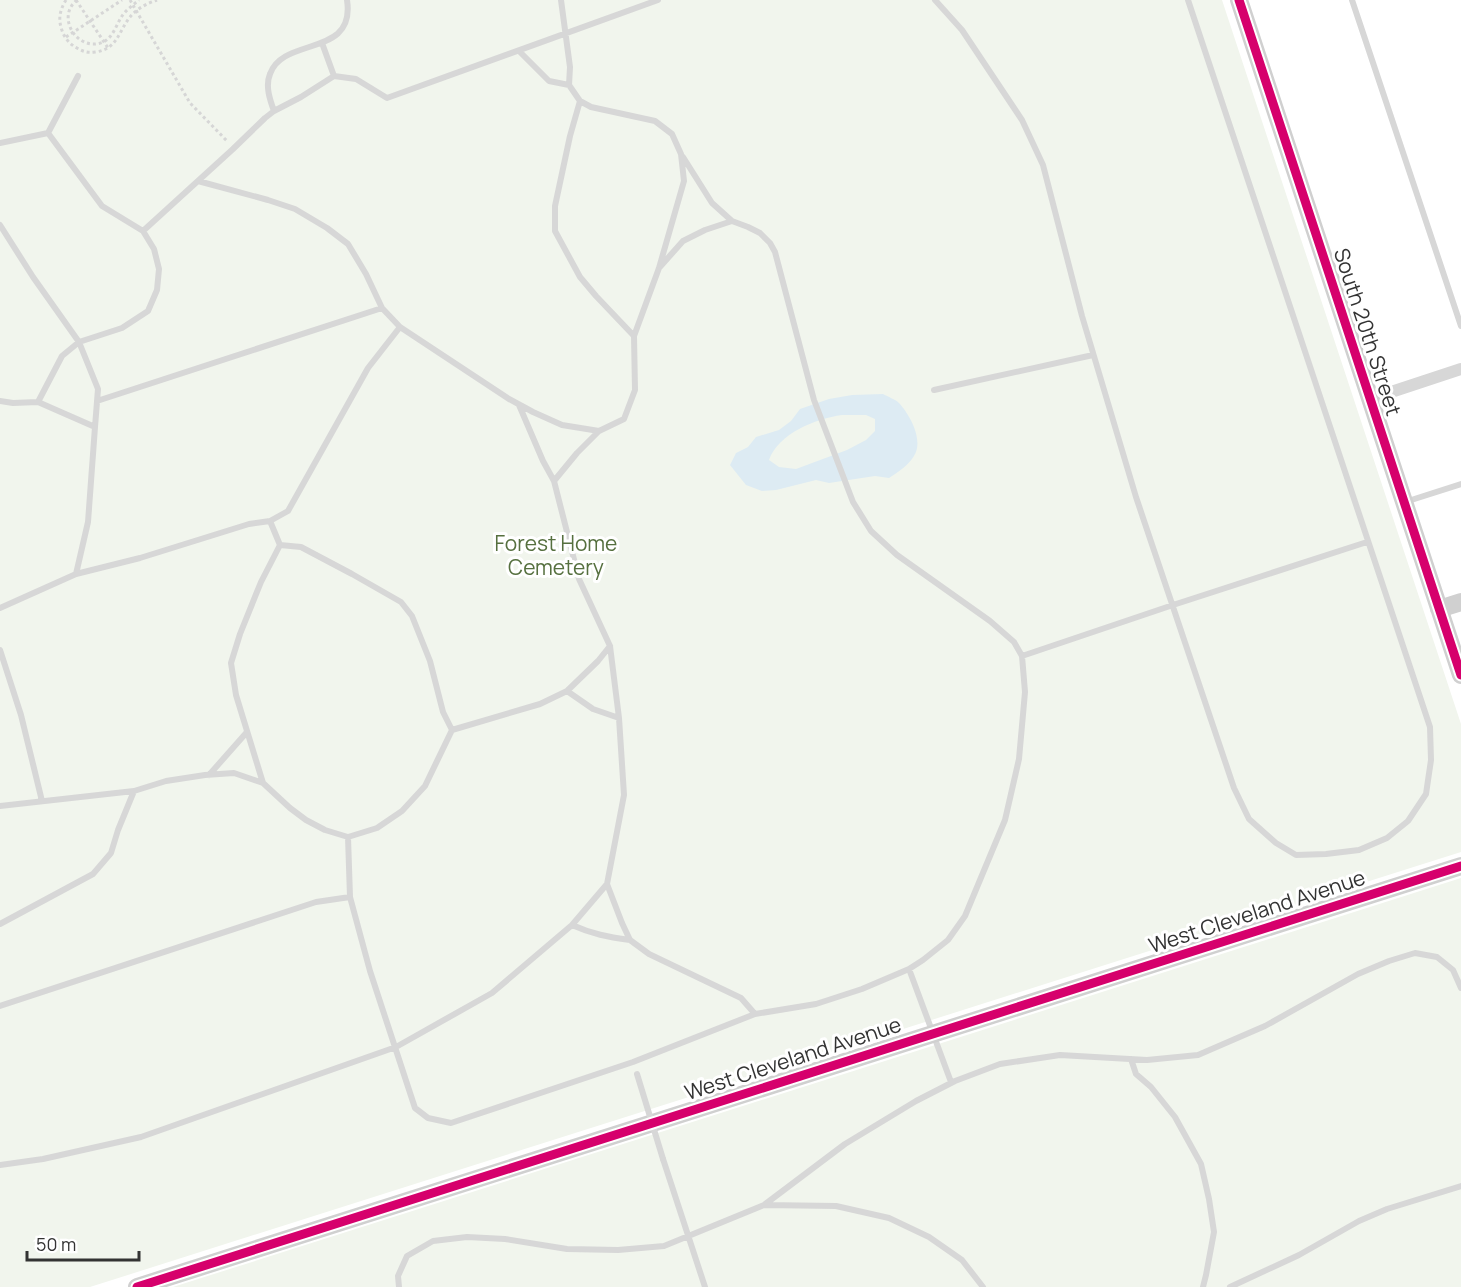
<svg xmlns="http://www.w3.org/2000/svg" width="1461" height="1287" font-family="Manrope,sans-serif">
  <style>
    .green { fill: #f1f5ed }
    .water { fill: #ddebf3; fill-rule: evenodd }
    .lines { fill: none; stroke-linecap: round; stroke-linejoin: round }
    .path { stroke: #d6d6d6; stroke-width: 3; stroke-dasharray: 3 3; stroke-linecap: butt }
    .lane { stroke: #d7d7d7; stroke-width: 6 }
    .street { stroke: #d7d7d7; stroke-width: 12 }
    .secondary { stroke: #d0d0d0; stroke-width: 18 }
    .lane-bridge { stroke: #d7d7d7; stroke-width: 6 }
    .cycleway-casing { stroke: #fff; stroke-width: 13 }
    .cycleway { stroke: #d6006c; stroke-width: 9 }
    .labels { text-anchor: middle; stroke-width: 6; stroke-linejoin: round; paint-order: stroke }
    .street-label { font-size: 21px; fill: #333; stroke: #fff }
    .park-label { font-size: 21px; fill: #56703f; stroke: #fff }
  </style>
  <rect width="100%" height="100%" fill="#fff"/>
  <!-- green -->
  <path class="green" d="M0,0H1222L1461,724V852L90,1287H0Z
    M1461,878V1287H173Z"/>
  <!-- water -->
  <path class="water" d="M883,394C888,397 895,399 899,403C910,415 924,440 914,456C908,466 898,472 889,478L875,476L829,483L816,480L776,490L762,491L746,485L730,465L736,453L748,447L756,437L779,430L791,421L800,409L829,399L852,395ZM842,415H866L875,419V431L866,440L847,450L796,469L779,467L769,460C779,433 815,419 842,415Z"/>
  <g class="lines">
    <!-- path -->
    <path class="path" d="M66,0C61,8 58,17 61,27C63,36 69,44 77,48C84,52 88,53 95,52C118,49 118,32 130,17C136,9 148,3 157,0
      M76,0L108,48
      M77,0C55,17 78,53 103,42C113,38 116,25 122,16C126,10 133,5 139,0
      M130,0L190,103L227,141
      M66,37L122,0"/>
    <!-- lane -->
    <path class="lane" d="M935,0L962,30L1022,120L1043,165L1082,316L1136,497L1234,788L1249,819L1276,843L1296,855L1326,854L1359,850L1387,838L1408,821L1426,794L1431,760L1430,727L1188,0
      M1352,0L1461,326
      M322,43L334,76
      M519,51L549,81L569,85
      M580,101L591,107L655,121L672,134L681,154L684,181L659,268L634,336
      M274,111C270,100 265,86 270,74C283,36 356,58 347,0
      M48,133L78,76
      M0,143L48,133L102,206L143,231L233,149L265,118L274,111L301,97L334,76L356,79L387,98L658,0
      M683,157L712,203L732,221
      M0,225L33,277L79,342L122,328L148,311L157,290L159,269L154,249L143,231
      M659,268L683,241L705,230L732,221L748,227L760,233L770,243L775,252L814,400L853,502L871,531L897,555L990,621L1014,642L1022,656L1025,692L1019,759L1005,820L965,916L948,940L923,960L909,969L862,989L816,1004L755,1014
      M400,327L509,399L533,412L562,425L599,431L624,419L635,390L634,336L596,296L580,277L555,231V206L570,136L580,101L569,85L570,67L561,0
      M934,390L1093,355
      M0,401L13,403L38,402L62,356L79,342L98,389L95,427
      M97,401L382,308
      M519,405L543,461L554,481
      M1405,502L1461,484
      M270,521L280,545L301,547L352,574L401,602L412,616L430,661L443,712L452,730
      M280,545L261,582L240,634L231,663L236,695L263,783L290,808L306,820L325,830L348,837
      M76,574L140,558L249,524L270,521L288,511L368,368L400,327L382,308L366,274L348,244L327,228L295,209L268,200L198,181
      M0,608L76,574L88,522L95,427L38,402
      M0,650L21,715L42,801
      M1022,656L1173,605L1367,542
      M567,691L598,661L610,646
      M209,775L247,732
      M0,806L134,791
      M607,884L622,923L630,940L649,954L741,998L755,1014L633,1062L451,1123L428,1118L415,1108L370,971L350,897L348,837L377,828L402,811L425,786L452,730L540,704L567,691L593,709L619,718
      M0,924L93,874L111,853L118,830L134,791L166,781L205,775L234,773L263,783
      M572,925C592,934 608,937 630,940
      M909,969L951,1082
      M0,1006L316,902L350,897
      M1131,1059L1136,1074L1151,1087L1175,1117L1201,1164L1209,1199L1214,1232L1206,1275L1203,1287
      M663,1159L705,1287
      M0,1165L43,1159L141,1137L396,1047L492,993L572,925L607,884L624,795L619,718L610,646L579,579L554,481L577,453L599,431
      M764,1205L836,1206L889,1218L929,1237L962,1260L983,1287
      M399,1287L398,1276L407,1256L433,1241L467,1237L505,1239L567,1249L618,1250L664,1246L764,1205L845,1144L916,1101L955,1081L1000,1064L1060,1055L1147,1060L1198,1055L1265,1026L1358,974L1389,961L1415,953L1437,957L1453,970L1461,988
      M1230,1287L1299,1255L1359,1221L1387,1209L1461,1186"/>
    <!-- street -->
    <path class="street" d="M1370,399L1461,369"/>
    <!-- secondary -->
    <path class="secondary" d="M1239,0L1461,675
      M1439,609L1461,602
      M137,1287L1461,866"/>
    <!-- lane-bridge -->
    <path class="lane-bridge" d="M637,1074L663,1159"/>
    <!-- cycleway casing -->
    <g class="cycleway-casing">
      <path id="cycleway" d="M1239,0L1461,675
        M137,1287L1461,866"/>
    </g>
    <!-- cycleway -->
    <use href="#cycleway" class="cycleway"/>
  </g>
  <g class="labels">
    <!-- street labels -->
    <g class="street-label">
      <text transform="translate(1367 332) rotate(72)" y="7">South 20th Street</text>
      <text transform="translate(1257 912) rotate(-18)" y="7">West Cleveland Avenue</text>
      <text transform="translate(793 1059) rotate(-18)" y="7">West Cleveland Avenue</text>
    </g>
    <!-- park labels -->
    <g class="park-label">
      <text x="556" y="551">Forest Home<tspan x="556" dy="24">Cemetery</tspan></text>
    </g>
  </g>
  <!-- scale -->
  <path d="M27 1251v9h112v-9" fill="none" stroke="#333333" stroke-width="3"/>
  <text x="36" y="1251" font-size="18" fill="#333333" stroke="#ffffff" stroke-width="4.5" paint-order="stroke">50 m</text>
</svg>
